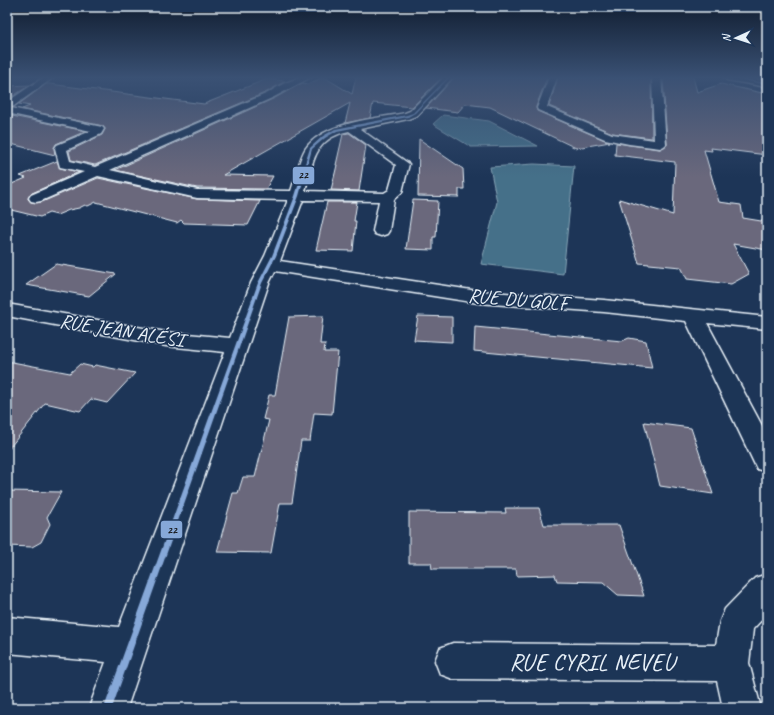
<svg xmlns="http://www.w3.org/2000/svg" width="774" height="715" font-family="Caveat,sans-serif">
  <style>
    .water { fill: #447089; stroke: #86a4b5 }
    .building { fill: #6a687c; stroke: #e8f1f8 }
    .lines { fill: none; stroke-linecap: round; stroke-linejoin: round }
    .minor-casing { stroke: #e8f1f8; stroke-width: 3 }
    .minor { fill: #1d3557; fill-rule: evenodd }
    .bus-1-casing { stroke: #1d3557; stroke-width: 3 }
    .bus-1 { fill: #86a8d8; fill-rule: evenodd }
    .labels { text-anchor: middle; stroke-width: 3; stroke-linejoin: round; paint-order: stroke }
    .street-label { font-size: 20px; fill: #e8f1f8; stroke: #1d3557 }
    .near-street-label { font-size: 24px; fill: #e8f1f8; stroke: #1d3557 }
    .line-badge { stroke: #1d3557; stroke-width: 1.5 }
    .pale-badge-label { font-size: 11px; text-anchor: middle; font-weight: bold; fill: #111 }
  </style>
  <rect width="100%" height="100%" fill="#1d3557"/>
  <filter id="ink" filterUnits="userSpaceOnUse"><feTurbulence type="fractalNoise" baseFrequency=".025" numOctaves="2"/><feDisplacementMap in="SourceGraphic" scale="8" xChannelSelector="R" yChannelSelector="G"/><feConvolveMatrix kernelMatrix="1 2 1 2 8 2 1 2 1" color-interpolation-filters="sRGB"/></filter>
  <g filter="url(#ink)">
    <!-- water -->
    <path class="water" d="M443,115L489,121L538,146L471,147L433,124Z
      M534,164L574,166L563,274L481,264L497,202L490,167Z"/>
    <!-- building -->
    <path class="building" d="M324,77L352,94L356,77H442L412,107L373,103L370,118L345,123L350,103L223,175L273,176L266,189L197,188L115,170L275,98L302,83L308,84Z
      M454,77H547L536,107L537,111L610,142L576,148L490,107L465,104L458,112L426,108Z
      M558,77H651L652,138L612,133L549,106Z
      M663,77H693L697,92L721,84L767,94V155L711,148L712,151L704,150L719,202L741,205L743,218L767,222V250L733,244L749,274L731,284L687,279L681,267L639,263L619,199L673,215L675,162L615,155L616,143L660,149L667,145Z
      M267,79L285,81L267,92L95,165L71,160L69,151L102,135L105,129L103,126L22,109L30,106L19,104L46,84H50L204,104Z
      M30,85L7,100V86Z
      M7,115L86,131L56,144L54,148L55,155L7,143Z
      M349,133L366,145L359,191L331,190L337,165H336L343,134Z
      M419,139L463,169L464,189H459V197L418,196Z
      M57,161L60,168L79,172L30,194L28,199L31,202H42L98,178L197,199L260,201L248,225L184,223L181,220L177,223L96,202L88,206L85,205L79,208L69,210L57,215L49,213L40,217L7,209V186L26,178L20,176Z
      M413,200L438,201L436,237H433V250L406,249Z
      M327,202H357L354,221H356L353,251L316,250Z
      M56,264L116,274L89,296L26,285Z
      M323,316L320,344H325L324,352H338L332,414L314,413L310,441H301L292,503H280L271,553L217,552L233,493H238L243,477H255L269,420L263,419L269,395H275L289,317Z
      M418,316L452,317V342L414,340Z
      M475,327L622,341L629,338L646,341L652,368L474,351Z
      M7,361L70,373L80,364L93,367L95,365L135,373L107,403L91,399L80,411L45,403L7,451Z
      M644,422L691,428L713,494L660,486Z
      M7,491L61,492L47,517L50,524L41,542L32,547L7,546Z
      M505,508H539L544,525H619L644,596L618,595L603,582L557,581L555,575L517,576L516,569H432L431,563H409V512L506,513Z"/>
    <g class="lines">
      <!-- minor casing -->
      <g class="minor-casing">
        <path id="minor" d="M44,77H54L11,108L102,127L104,129L101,134L67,150L70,161L95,167L268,93C281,84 295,77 311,77L274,97L110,170L197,190L291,191C295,180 300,156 306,148C324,122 376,119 405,113L410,111L444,77H453L418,115L408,119L360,129L409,164L402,192L394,199L389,231L387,234L381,236L375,234L373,231L379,201L303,200L280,261L478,291L604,300L767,317V329L707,323L767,435V472L757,469L686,321L604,312L478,303L275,271L269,283L127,708H89L106,662L7,653V617L119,627L225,352L166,346L7,316V304L166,332L230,338L251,283L265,256L288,200L197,198L98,176L41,201L36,202L31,201L29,198L31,195L84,172L60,167L55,148L57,145L91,131L7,113V102ZM349,131L396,165L389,190L384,193L305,191C313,162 314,138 349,131Z
          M549,77H557L547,107L612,134L654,140L652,77H661L666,144L664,146L660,148L629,144L605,139L538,110L537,108Z
          M723,77H743L767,81V87L727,80Z
          M767,574V614L753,629L749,663L761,708H723L717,681L453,679L440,674L435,661L440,648L453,643L716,645L720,621L725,609L755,578Z"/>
      </g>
      <!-- minor -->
      <use href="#minor" class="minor"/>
      <!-- bus-1 casing -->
      <g class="bus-1-casing">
        <path id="bus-1" d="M448,77H450L415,113L408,117L337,131L325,138L312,149L299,196L276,256L262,283L112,708H104L258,283L272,256L295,196L310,148L323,136L335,129L407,115L413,113Z
          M727,77H732L767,83V85Z"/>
      </g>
      <!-- bus-1 -->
      <use href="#bus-1" class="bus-1"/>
    </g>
  </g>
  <!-- sky -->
  <linearGradient id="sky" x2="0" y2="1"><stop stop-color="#101d30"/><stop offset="0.44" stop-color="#3a5174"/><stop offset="1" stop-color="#3a5174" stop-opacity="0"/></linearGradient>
  <rect width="774" height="177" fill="url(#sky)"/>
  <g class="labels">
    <!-- street labels -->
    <g class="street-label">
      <text transform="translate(518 299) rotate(5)" y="7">RUE DU GOLF</text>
      <text transform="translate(122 330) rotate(9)" y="7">RUE JEAN ALÉSI</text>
    </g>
    <!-- near-street labels -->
    <g class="near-street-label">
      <text x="592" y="670">RUE CYRIL NEVEU</text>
    </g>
  </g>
  <g class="line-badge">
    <rect x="292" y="166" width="23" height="19" rx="4" fill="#86a8d8"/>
    <rect x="160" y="520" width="23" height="19" rx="4" fill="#86a8d8"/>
  </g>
  <g class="pale-badge-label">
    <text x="303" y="179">22</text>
    <text x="172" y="534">22</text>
  </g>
  <!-- margin -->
  <rect width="774" height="715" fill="none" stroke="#1d3557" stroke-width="24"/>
  <rect x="12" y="12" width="750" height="691" fill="none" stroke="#e8f1f8" stroke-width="1.5" filter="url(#ink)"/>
  <!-- north arrow -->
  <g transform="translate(736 38) rotate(267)" stroke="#1d3557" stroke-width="3" paint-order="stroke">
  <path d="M0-3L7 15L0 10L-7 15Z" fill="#e8f1f8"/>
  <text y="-6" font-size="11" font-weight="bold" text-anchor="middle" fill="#e8f1f8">N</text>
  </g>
</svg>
